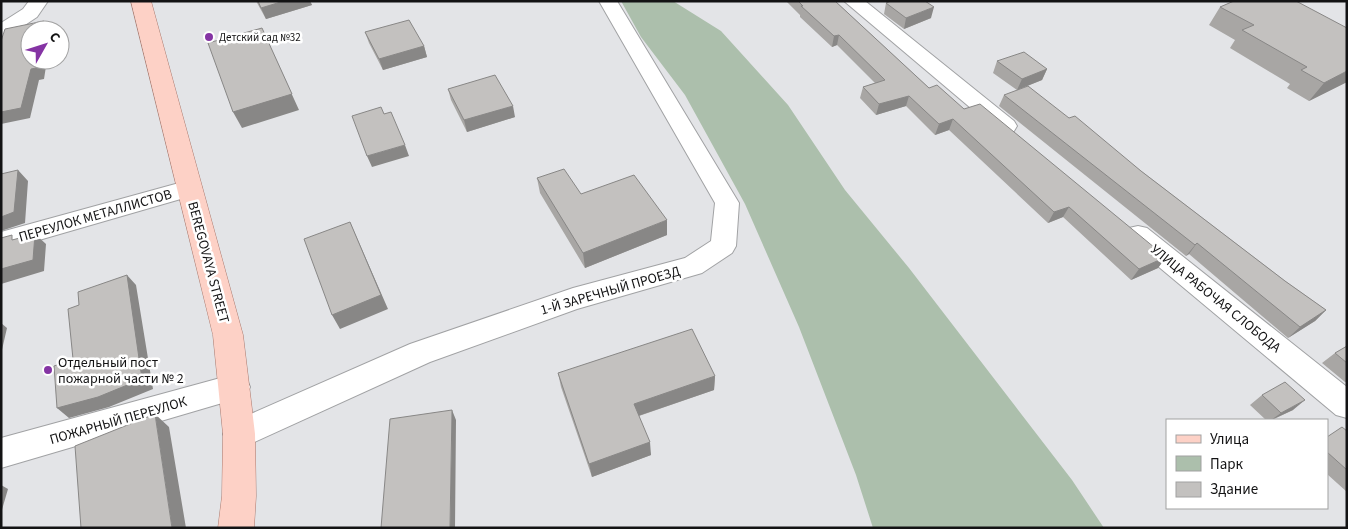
<svg xmlns="http://www.w3.org/2000/svg" width="1348" height="529" font-family="'Source Sans 3',sans-serif">
  <style>
    .green { fill: #acbfac }
    .lines { fill: none; stroke-linecap: round; stroke-linejoin: round }
    .minor-casing { stroke: #a1a2a4; stroke-width: 2 }
    .major-casing { stroke: #aa7a6f; stroke-width: 1 }
    .minor { fill: #fff; fill-rule: evenodd }
    .major { fill: #fdd1c6; fill-rule: evenodd }
    .wall { fill: #a8a6a4 }
    .shaded-wall { fill: #888786 }
    .building { fill: #c3c1bf; stroke: #888786 }
    .poi-dot { fill: #8534a4; stroke: #fff; stroke-width: 2 }
    .labels { text-anchor: middle; stroke-width: 5; stroke-linejoin: round; paint-order: stroke }
    .far-poi-label { font-size: 11px; fill: #131314; stroke: #fff; text-anchor: start }
    .street-label { font-size: 14px; fill: #131314; stroke: #fff }
    .poi-label { font-size: 14px; fill: #131314; stroke: #fff; text-anchor: start }
  </style>
  <rect width="100%" height="100%" fill="#e3e4e7"/>
  <!-- green -->
  <path class="green" d="M621,1H673L721,31L788,105L845,190L909,268L1072,480L1104,528H873L856,475L799,327L745,204L685,95L641,37Z"/>
  <g class="lines">
    <!-- minor casing -->
    <g class="minor-casing">
      <path id="minor" d="M29,1H48L37,17L13,33L8,42L1,44V23L23,9Z
        M599,1H617L739,203L736,246L732,253L702,273L577,309L430,362L250,444L239,448L228,444L223,434L228,424L410,344L573,288L685,258L711,241L715,203Z
        M844,1H865L1014,121L1017,126L1014,131L1006,133L998,131Z
        M190,180L198,182L202,188L198,194L1,251V232Z
        M1138,226L1147,228L1347,387V418L1336,415L1129,242L1125,235L1129,228Z
        M235,374L246,378L250,387L246,396L1,468V438Z"/>
    </g>
    <!-- major casing -->
    <g class="major-casing">
      <path id="major" d="M131,1H151L243,335L255,434L256,496L254,528H218L222,496L223,434L213,335Z"/>
    </g>
    <!-- minor -->
    <use href="#minor" class="minor"/>
    <!-- major -->
    <use href="#major" class="major"/>
  </g>
  <!-- wall -->
  <path class="wall" d="M256,1H310L312,5L266,19Z
    M786,1H835L929,88L964,109L1166,257L1158,268L1131,280L1063,217L1048,223L949,130L935,135L906,106L876,115L860,98L863,87L875,83L837,45L832,47L800,17V15Z
    M1234,1L1347,82L1309,101L1287,88L1290,84L1230,48L1235,40L1209,25L1220,7Z
    M886,3L931,18L904,29L884,14Z
    M365,32L424,46L427,57L383,70L369,43Z
    M997,61L1047,69L1042,80L1017,90L993,73Z
    M448,89L515,117L467,132L451,100Z
    M1004,95L1069,118L1141,171L1285,281L1326,310L1315,321L1288,338L1189,254L1186,256L999,106Z
    M537,178L581,194L667,235L585,268L540,193Z
    M1347,346V382H1345L1322,363L1335,353Z
    M558,373L715,376L714,390L639,416L651,455L592,477L561,387Z
    M1262,395L1293,410L1272,420H1266L1250,405Z
    M1347,431V492L1327,474V437Z"/>
  <!-- shaded-wall -->
  <path class="shaded-wall" d="M284,1H310L312,5L266,19L261,8Z
    M934,7L931,18L904,29L906,18Z
    M44,21L50,30H42Z
    M839,35L837,45L832,47L834,36Z
    M269,44L299,110L242,128L233,112Z
    M424,46L427,57L383,70L379,59Z
    M37,60H47L44,79L39,80L30,118L1,124V112Z
    M1047,69L1042,80L1017,90L1022,79Z
    M1347,71V82L1309,101L1324,83Z
    M909,96L906,106L876,115L879,104Z
    M513,106L515,117L467,132L464,120Z
    M953,119L949,130L935,135L939,124Z
    M405,145L409,156L372,167L367,156Z
    M18,170L28,181L25,223L1,231V217Z
    M1069,207L1063,217L1048,223L1054,212Z
    M667,220V235L585,268L583,253Z
    M350,222L388,309L340,329L332,315Z
    M35,234L46,244L44,271L1,284V269Z
    M1197,243L1189,254L1186,256L1195,245Z
    M1166,257L1158,268L1131,280L1139,269Z
    M127,275L136,285L153,389L109,407L69,418L57,408Z
    M1326,310L1315,321L1288,338L1300,327Z
    M1,323L7,328L1,354Z
    M715,376L714,390L635,417L634,404Z
    M1305,400L1293,410L1271,420L1281,413Z
    M452,410L456,420L455,528H450Z
    M155,414L169,427L186,528H172Z
    M650,442L651,455L592,477L589,464Z
    M1,485L8,489L1,513Z"/>
  <!-- building -->
  <path class="building" d="M258,1H284L261,8Z
    M798,1H835L929,88L937,85L964,109L980,104L1166,257L1139,269L1069,207L1054,212L953,119L939,124L909,96L879,104L863,87L885,80L839,35L834,36L801,6H803Z
    M891,1H925L934,7L906,18L886,3Z
    M1234,1H1296L1347,28V71L1324,83L1301,70L1307,67L1242,30L1254,25L1220,7Z
    M409,20L424,46L379,59L365,32Z
    M44,21L42,30H30V60H37L36,68L31,69L21,108L1,112V41L5,29Z
    M262,28L292,94L233,112L208,43Z
    M1024,52L1047,69L1022,79L997,61Z
    M495,75L513,106L464,120L448,89Z
    M1028,86L1069,118L1075,116L1141,171L1285,281L1326,310L1300,327L1197,243L1195,245L1004,95Z
    M381,107L384,114L391,112L405,145L367,156L352,116Z
    M564,169L581,194L634,175L667,220L583,253L537,178Z
    M18,170L14,212L1,217V174Z
    M350,222L381,295L332,315L304,239Z
    M35,234L33,260L1,269V238L12,235V240Z
    M127,275L142,379L98,397L57,408L54,366L73,359L68,309L79,305L78,292Z
    M692,329L715,376L634,404L650,442L589,464L558,373Z
    M1347,346V363L1335,353Z
    M1285,382L1305,400L1281,413L1262,395Z
    M452,410L450,528H381L390,419Z
    M155,414L172,528H81L75,446Z
    M1342,427L1347,431V470L1327,452V437Z"/>
  <!-- markers -->
  <g class="poi-dot">
    <circle cx="209" cy="37" r="5"/>
    <circle cx="48" cy="370" r="5"/>
  </g>
  <g class="labels">
    <!-- far-poi labels -->
    <g class="far-poi-label">
      <text x="219" y="41">Детский сад №32</text>
    </g>
    <!-- street labels -->
    <g class="street-label">
      <text transform="translate(95 215) rotate(-16)" y="5">ПЕРЕУЛОК МЕТАЛЛИСТОВ</text>
      <text transform="translate(209 262) rotate(75)" y="5">BEREGOVAYA STREET</text>
      <text transform="translate(610 290) rotate(-16)" y="5">1-Й ЗАРЕЧНЫЙ ПРОЕЗД</text>
      <text transform="translate(1216 298) rotate(39)" y="5">УЛИЦА РАБОЧАЯ СЛОБОДА</text>
      <text transform="translate(118 420) rotate(-16)" y="5">ПОЖАРНЫЙ ПЕРЕУЛОК</text>
    </g>
    <!-- poi labels -->
    <g class="poi-label">
      <text x="58" y="367">Отдельный пост<tspan x="58" dy="16">пожарной части № 2</tspan></text>
    </g>
  </g>
  <!-- border -->
  <rect width="1348" height="529" fill="none" stroke="#131314" stroke-width="5"/>
  <!-- legend -->
  <rect x="1166" y="419" width="162" height="90" fill="#ffffff" stroke="#a1a1a1"/>
  <rect x="1176" y="435" width="25" height="8" fill="#fdd1c6" stroke="#a1a1a1"/>
  <text x="1210" y="444" font-size="15" fill="#131314">Улица</text>
  <rect x="1176" y="456" width="25" height="15" fill="#acbfac" stroke="#a1a1a1"/>
  <text x="1210" y="469" font-size="15" fill="#131314">Парк</text>
  <rect x="1176" y="482" width="25" height="15" fill="#c3c1bf" stroke="#a1a1a1"/>
  <text x="1210" y="494" font-size="15" fill="#131314">Здание</text>
  <!-- north arrow -->
  <g transform="translate(45 45) rotate(51)"><circle r="24" fill="#ffffff" stroke="#a1a1a1"/>
  <path d="M0-4L9 19L0 12L-9 19Z" fill="#8534a4"/>
  <text y="-8" font-size="14" font-weight="bold" text-anchor="middle" fill="#131314">С</text>
  </g>
</svg>
